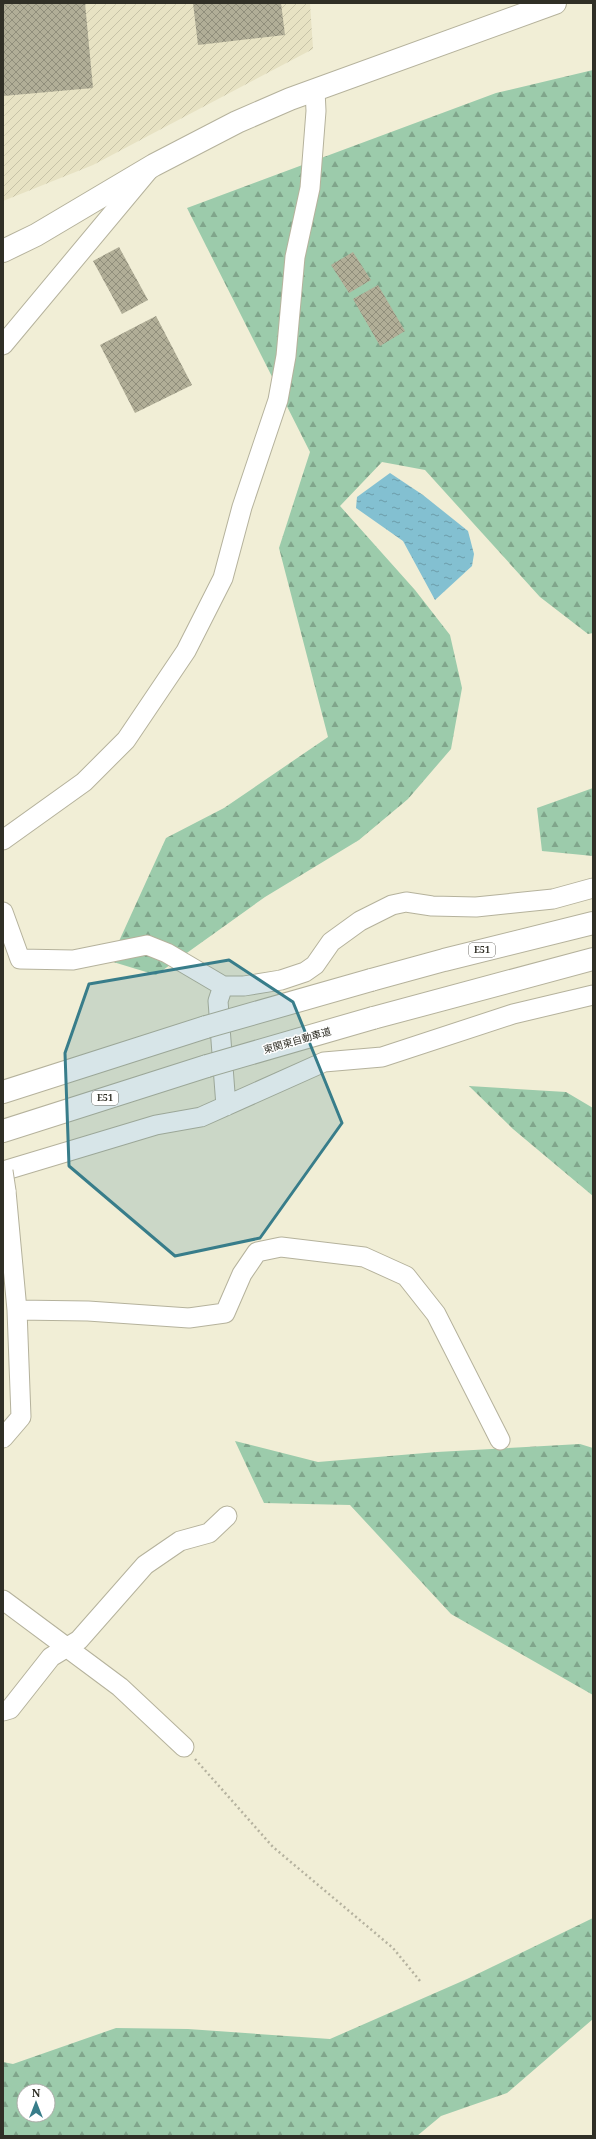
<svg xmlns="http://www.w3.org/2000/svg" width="596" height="2139" font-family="'Noto Serif','Noto Sans JP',serif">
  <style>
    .industrial { fill: url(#industrial-furrows) }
    .forest { fill: url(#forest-firs); fill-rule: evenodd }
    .water { fill: url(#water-ripples) }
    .building { fill: url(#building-cross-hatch) }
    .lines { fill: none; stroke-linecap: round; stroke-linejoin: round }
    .street-casing { stroke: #b5b29c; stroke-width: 21 }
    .secondary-casing { stroke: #b5b29c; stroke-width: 24 }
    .highway-casing { stroke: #b5b29c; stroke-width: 24 }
    .path { stroke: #b5b29f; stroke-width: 2.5; stroke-dasharray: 2 3; stroke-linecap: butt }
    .street { stroke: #fff; stroke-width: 19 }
    .secondary { stroke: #fff; stroke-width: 22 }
    .highway { stroke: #fff; stroke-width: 22 }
    .street-bridge-casing { stroke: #b5b29c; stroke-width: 21; stroke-linecap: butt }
    .highway-bridge-casing { stroke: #b5b29c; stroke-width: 24; stroke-linecap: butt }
    .street-bridge { stroke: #fff; stroke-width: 19 }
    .highway-bridge { stroke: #fff; stroke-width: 22 }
    .marked { fill: #387d8a; fill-opacity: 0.2; stroke: #387d8a; stroke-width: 3; stroke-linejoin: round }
    .labels { text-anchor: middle; stroke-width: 3; stroke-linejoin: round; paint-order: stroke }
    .shield { fill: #fff; stroke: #6e6d67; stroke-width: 1 }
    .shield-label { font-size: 9px; font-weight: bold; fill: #302f26 }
    .street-label { font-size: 10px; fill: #302f26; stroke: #fff }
  </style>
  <defs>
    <pattern id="industrial-furrows" width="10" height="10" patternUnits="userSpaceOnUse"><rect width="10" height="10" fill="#e7e2c3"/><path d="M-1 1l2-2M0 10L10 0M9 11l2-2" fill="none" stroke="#c6c2a7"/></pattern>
    <pattern id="forest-firs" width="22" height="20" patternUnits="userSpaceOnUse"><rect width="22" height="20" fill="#9ccbab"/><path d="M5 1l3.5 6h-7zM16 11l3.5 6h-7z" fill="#80a58b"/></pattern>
    <pattern id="water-ripples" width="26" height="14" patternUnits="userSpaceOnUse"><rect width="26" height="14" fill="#83c0d1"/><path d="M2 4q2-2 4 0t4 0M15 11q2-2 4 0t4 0" fill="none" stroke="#6c9ca9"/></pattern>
    <pattern id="building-cross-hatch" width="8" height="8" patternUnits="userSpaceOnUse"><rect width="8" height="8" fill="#b1ae97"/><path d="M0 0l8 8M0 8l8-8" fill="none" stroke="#908e7b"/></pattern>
  </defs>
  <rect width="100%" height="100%" fill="#f1eed6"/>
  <!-- industrial -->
  <path class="industrial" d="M3,3H310L313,49L93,165L3,201Z"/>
  <!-- forest -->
  <path class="forest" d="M593,70V633L588,634L540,597L425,470L382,462L340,506L415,590L450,635L462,688L451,749L408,799L359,840L265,897L156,975L110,961L166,838L224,808L328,737L279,548L310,452L187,208L496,93Z
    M593,788V856L542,851L537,808Z
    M469,1086L566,1092L593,1108V1196L513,1129Z
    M235,1441L318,1462L437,1452L580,1444L593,1448V1695L451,1614L350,1505L264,1503Z
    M593,1918V2019L507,2093L441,2116L417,2136H3V2062L13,2064L116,2028L188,2029L330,2039L467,1979ZM24,2091H48V2115H24Z"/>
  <!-- water -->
  <path class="water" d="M390,473L423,495L468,531L474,554L472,566L435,600L403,541L356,508L357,497Z"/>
  <!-- building -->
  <path class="building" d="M3,3H85L93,88L3,96Z
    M193,3H281L285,35L198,45Z
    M119,247L148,300L122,314L93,261Z
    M353,252L371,280L349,293L331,265Z
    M378,285L405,331L380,346L353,299Z
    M156,316L192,385L135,413L100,345Z"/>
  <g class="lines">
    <!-- street casing -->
    <g class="street-casing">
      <path id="street" d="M3,345L148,171
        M3,840L84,782L126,740L186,651L223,578L242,507L278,400L286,356L295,257L310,188L316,111L315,90
        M3,912L20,959L73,960L147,945L167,953L223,986H244L281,980L305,972L315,965L331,942L360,921L392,905L406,902L432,906L476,907L553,899L593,888
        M223,986L218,1001L226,1106
        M3,1171L156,1125L201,1117L324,1062L382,1057L513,1014L593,995
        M6,1191L17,1310L88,1311L189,1318L225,1313L242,1274L257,1252L281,1247L364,1257L406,1276L436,1314L500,1440
        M3,1438L21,1417L17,1310
        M3,1600L120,1687L184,1747
        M3,1711L10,1709L51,1657L79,1640L145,1565L180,1541L209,1533L227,1516"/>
    </g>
    <!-- secondary casing -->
    <g class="secondary-casing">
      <path id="secondary" d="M3,251L36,235L154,165L237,122L290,99L555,3"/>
    </g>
    <!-- highway casing -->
    <g class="highway-casing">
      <path id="highway" d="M371,980L444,960L593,923
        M373,1018L593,959
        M3,1092L206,1027
        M3,1131L207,1066"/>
    </g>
    <!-- path -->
    <path class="path" d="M195,1759L273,1847L393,1948L420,1981"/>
    <!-- street -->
    <use href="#street" class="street"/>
    <!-- secondary -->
    <use href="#secondary" class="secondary"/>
    <!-- highway -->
    <use href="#highway" class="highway"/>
    <!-- street-bridge casing -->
    <g class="street-bridge-casing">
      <path id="street-bridge" d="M3,1171L6,1191"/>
    </g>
    <!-- highway-bridge casing -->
    <g class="highway-bridge-casing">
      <path id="highway-bridge" d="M206,1027L371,980
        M207,1066L373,1018"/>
    </g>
    <!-- street-bridge -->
    <use href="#street-bridge" class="street-bridge"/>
    <!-- highway-bridge -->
    <use href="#highway-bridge" class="highway-bridge"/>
  </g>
  <!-- marked area -->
  <path class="marked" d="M229,960L293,1002L342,1123L260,1238L175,1256L69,1166L65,1053L89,984Z"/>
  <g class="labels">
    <!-- shield labels -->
    <g class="shield">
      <rect x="469" y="943" width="26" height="14" rx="3"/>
      <rect x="92" y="1091" width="26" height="14" rx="3"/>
    </g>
    <g class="shield-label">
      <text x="482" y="953">E51</text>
      <text x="105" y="1101">E51</text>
    </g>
    <!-- street labels -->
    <g class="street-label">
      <text transform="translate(297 1040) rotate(-16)" y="4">東関東自動車道</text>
    </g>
  </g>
  <!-- border -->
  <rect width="596" height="2139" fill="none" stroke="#302f26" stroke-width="8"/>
  <!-- north arrow -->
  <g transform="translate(36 2103)"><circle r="19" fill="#ffffff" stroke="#acaca8"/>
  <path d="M0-3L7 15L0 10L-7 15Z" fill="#387d8a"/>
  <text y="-6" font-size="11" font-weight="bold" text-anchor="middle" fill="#302f26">N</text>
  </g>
</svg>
